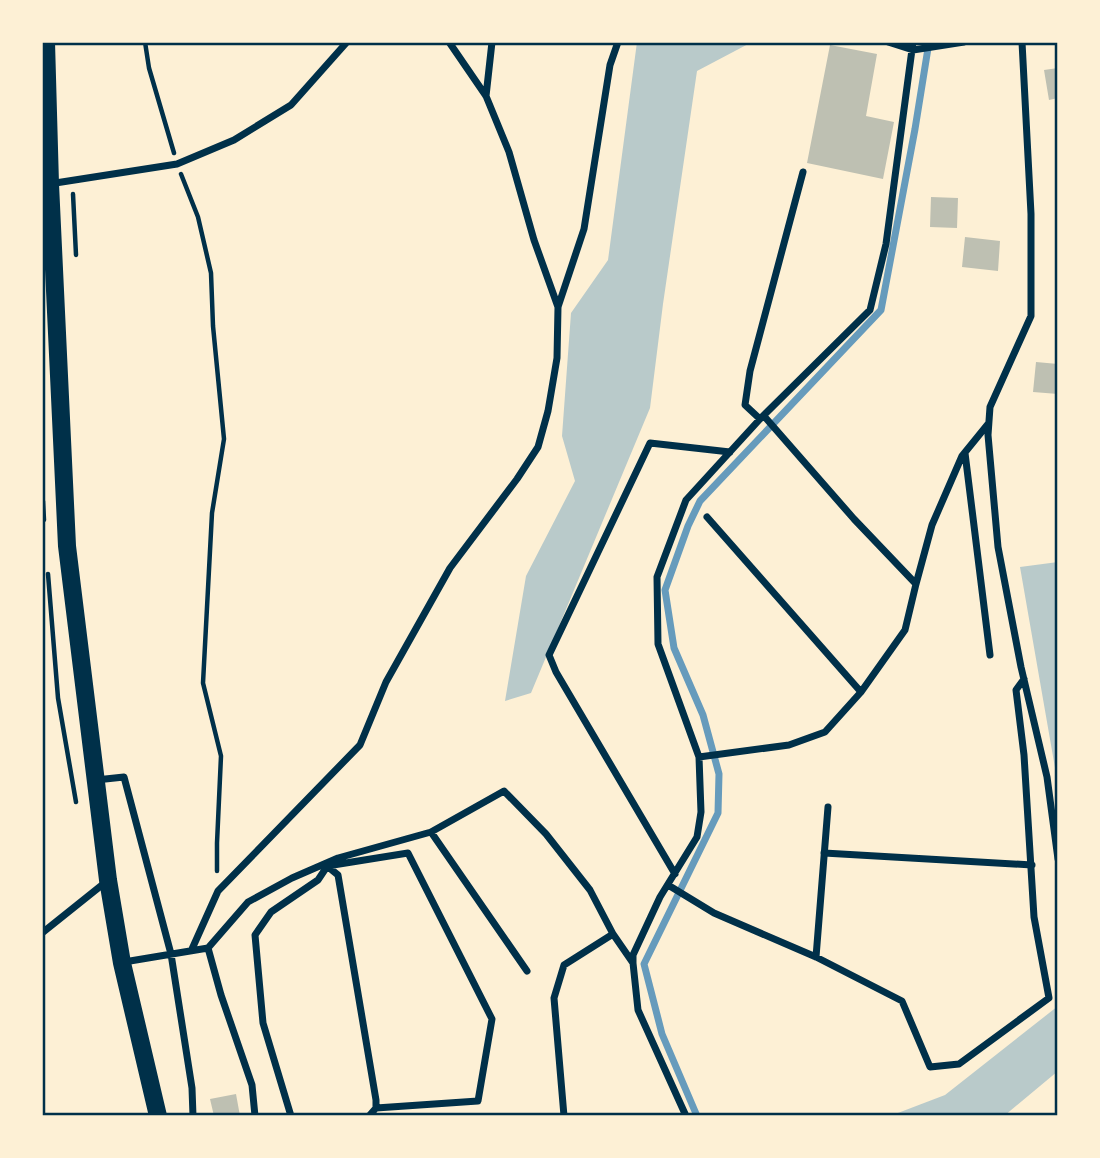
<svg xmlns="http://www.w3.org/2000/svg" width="1100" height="1158" font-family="'Golos Text',sans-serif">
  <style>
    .green { fill: #b9caca }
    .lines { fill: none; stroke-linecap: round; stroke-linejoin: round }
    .stream { stroke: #669bbc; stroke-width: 7 }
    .building { fill: #bec0b2 }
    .path { stroke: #003049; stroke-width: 4.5 }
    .minor { stroke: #003049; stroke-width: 7 }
    .primary { stroke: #003049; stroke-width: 18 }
    .neatline { fill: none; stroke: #003049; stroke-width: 2.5 }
  </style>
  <rect width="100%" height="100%" fill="#fdf0d5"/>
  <!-- green -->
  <path class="green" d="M637,42H752L697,71L663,304L650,408L531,693L505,701L526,576L575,481L562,436L571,313L608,260Z
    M1058,562V785L1020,567Z
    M1058,1006V1071L1004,1116H890L945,1095Z"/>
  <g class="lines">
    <!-- stream -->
    <path class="stream" d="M697,1116L662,1034L644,964L718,813L719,774L703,715L674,648L665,590L688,526L700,501L881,310L915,129L929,42"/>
  </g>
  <!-- building -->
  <path class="building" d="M830,45L877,54L866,116L894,122L883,179L807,163Z
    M1058,68V98L1049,100L1044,70Z
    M931,197L958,198L957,228L930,227Z
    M965,237L1000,241L998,271L962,267Z
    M1036,362L1058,364V394L1033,392Z
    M236,1094L240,1116H214L210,1099Z"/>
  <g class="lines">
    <!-- path -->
    <path class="path" d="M145,42L149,68L174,153
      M181,174L198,217L211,273L213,326L224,439L212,513L203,683L221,756L217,843V871
      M73,194L76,255
      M43,501L44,520
      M48,574L58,698L76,802"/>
    <!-- minor -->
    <path class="minor" d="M449,42L486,96L509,152L534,240L558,307
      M888,42L913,50L964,42
      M1022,42L1031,214V316L990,407L988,435L998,547L1021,667L1047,777L1058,859
      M486,96L492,42
      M803,172L750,371L745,405L760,419L870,310L886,244L913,42
      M49,184L177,164L234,140L291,105L347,42
      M764,416L854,519L916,584L932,525L962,456L988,424
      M760,419L686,500L657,577L658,644L699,757L789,745L825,732L861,692
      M965,453L990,655
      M707,517L861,692L905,630L916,584
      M96,780L124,777L171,954L192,1088L193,1116
      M824,853L1032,865
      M327,866L408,853L492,1019L478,1101L376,1108
      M327,866L338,875L376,1100V1108L369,1116
      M675,874L556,672L549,655L650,443L730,452
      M668,885L714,913L816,957L902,1001L930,1067L959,1064L1049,998L1034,917L1024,755L1016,690L1024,679
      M42,933L107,881
      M208,948L221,995L252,1085L255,1116
      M192,949L218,891L360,745L386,682L450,568L517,479L538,447L548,411L557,358L558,307L584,229L610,65L618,42
      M816,957L828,807
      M124,962L208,948L248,902L292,878L338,858L431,832
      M633,963L638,1010L686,1116
      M527,971L431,832L504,791L546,834L590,890L613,934L633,963V955L660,897L697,837L701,812L699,757
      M291,1116L263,1023L255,935L271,912L318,880L330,862
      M564,1116L554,998L564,965L613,934"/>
    <!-- primary -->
    <path class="primary" d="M46,42L50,184L67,546L108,880L122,963L158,1116"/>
  </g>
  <!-- border -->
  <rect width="1100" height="1158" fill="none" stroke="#fdf0d5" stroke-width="88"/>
  <rect x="44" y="44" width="1012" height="1070" class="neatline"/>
</svg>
